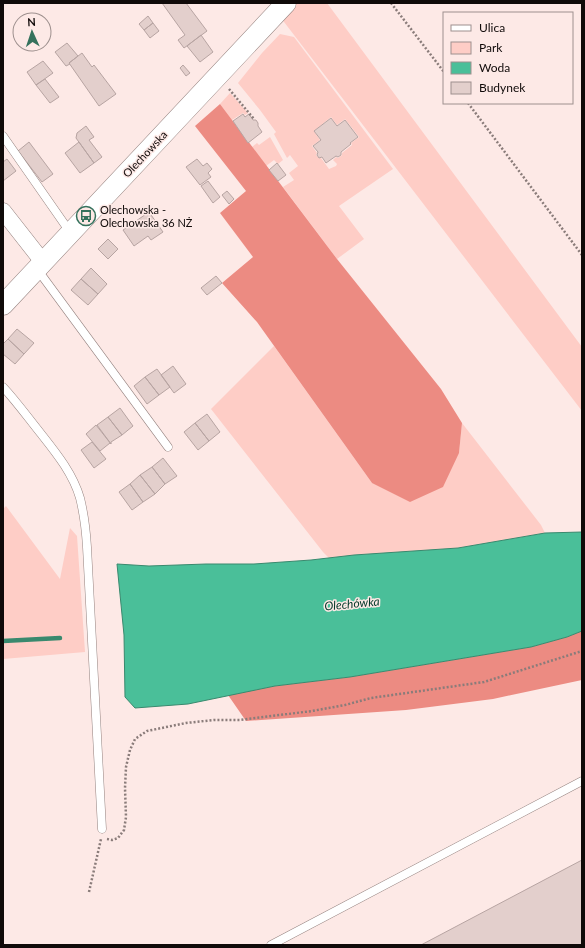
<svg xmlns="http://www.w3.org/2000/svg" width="585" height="948" font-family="Lato,sans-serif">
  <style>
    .green { fill: #fecdc6; fill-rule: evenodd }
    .forest { fill: #ec8b82 }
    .water { fill: #4abf99; stroke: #39896e }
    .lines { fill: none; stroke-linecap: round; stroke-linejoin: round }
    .stream { stroke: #39896e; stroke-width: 4.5 }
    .building { fill: #e3cfcc; stroke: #b7a4a2 }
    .service-casing { stroke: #94827f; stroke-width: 9 }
    .minor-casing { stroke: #94827f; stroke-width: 17 }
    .tertiary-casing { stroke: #94827f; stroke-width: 21 }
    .path { stroke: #8a7c7a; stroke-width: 2.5; stroke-dasharray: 2 2; stroke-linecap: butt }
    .service { stroke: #fff; stroke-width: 8 }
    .minor { stroke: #fff; stroke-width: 16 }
    .tertiary { stroke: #fff; stroke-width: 20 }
    .labels { text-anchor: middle; stroke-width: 3; stroke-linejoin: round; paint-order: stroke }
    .street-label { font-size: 11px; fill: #100a09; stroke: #fde9e6 }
    .poi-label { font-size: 11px; fill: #100a09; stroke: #fde9e6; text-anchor: start }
    .water-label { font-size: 12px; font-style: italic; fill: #013728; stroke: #fde9e6 }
  </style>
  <rect width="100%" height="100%" fill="#fde9e6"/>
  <!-- green -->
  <path class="green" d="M296,3H327L582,347V411L281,18Z
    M280,34L294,37L393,169L339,206L364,239L337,259L283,187L294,180L289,173L298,166L290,155L287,158L274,134L276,132L260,110L238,83L262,53ZM331,117L337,125L345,119L359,137L351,143L352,145L342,153V155L338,158L336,157L333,160L337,164L336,166L329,169L321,158H319L316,155L317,153L312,146L320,140L314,131Z
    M230,93L248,113L245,115L243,113L232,120L220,104Z
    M270,137L283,160L278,164L274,160L266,166L252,147L257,143L259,145Z
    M274,346L372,483L459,453L462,423L541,525L545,533L458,548L329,558L323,552L211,409Z
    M6,506L60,579L70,528L77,536L85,652L3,659V509Z"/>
  <!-- forest -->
  <path class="forest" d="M220,104L337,259L441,389L462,423L459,453L443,487L410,502L372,483L257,322L222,283L253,257L220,213L246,191L195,126Z
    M582,631V680L493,699L406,710L246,721L228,695L275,686L350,677L531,647L567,637Z"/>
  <!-- water -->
  <path class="water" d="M582,532V631L567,637L531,647L350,677L275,686L188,704L135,708L125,697L124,635L117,564L149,566L206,564H254L311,560L354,555L458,548L545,533Z"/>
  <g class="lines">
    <!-- stream -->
    <path class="stream" d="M3,641L60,638"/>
  </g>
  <!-- building -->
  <path class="building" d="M162,3H186L207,31L184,48L178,40L185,35Z
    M148,16L153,23L144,30L139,24Z
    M153,23L159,31L150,38L144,30Z
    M201,35L213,52L200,62L187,46Z
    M67,43L78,56L69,63L70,64L66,66L55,52Z
    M82,53L92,67L94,65L116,94L99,106L69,63Z
    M43,61L53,73L36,85L27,72Z
    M183,65L190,73L186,76L180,68Z
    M45,79L59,97L50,103L36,85Z
    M243,114L245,117L249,114L253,120H256L258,123V126L262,132L248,143L233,121Z
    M331,118L337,126L345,120L358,137L350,143L351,144L341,152V155L338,157L336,156L326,163L322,157L319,158L317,155L318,152L313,146L321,140L314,131Z
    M86,126L94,137L89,140L102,157L94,163L76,138L77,133Z
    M29,142L53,174L42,182L18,151Z
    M79,142L94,163L80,173L65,153Z
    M7,159L16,171L3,181V162Z
    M197,159L203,166L207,163L212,169L208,173L211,177L200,185L186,167Z
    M277,163L286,175L278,181L269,170Z
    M208,181L220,197L213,203L201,186Z
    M227,191L234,199L229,204L222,195Z
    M149,212L163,232L151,240L148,236L134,246L123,230Z
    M108,239L118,249L108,259L98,249Z
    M91,268L107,284L98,294L81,279Z
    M216,276L222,283L207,295L201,288Z
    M81,279L98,294L88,305L71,290Z
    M17,329L34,343L24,354L8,339Z
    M8,339L24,354L15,364L3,354V344Z
    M173,366L186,384L174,393L161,375Z
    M157,369L170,387L159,395L145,377Z
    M145,377L159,395L147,404L134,386Z
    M120,408L133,426L122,435L108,417Z
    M207,414L220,432L209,441L195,423Z
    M108,417L122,435L111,442V444L97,425Z
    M195,423L209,441L198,450L184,432Z
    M96,425L111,444L110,443L100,451L86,434Z
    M92,442L106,459L94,468L81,450Z
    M163,458L177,476L165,484L152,467Z
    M152,467L165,484L155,494L140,475Z
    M140,475L155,494L143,502L130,484Z
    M130,484L143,502L132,510L119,492Z
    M582,860V945H421Z"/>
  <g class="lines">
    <!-- service casing -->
    <g class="service-casing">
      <path id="service" d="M3,136L70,232
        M37,269L168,447
        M3,387C17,402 29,419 42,435C57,454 73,474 80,498C84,514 86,531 87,547L102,829
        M271,945L582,781"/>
    </g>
    <!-- minor casing -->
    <g class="minor-casing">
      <path id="minor" d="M3,211L43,262"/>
    </g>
    <!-- tertiary casing -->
    <g class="tertiary-casing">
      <path id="tertiary" d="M3,305L286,3"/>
    </g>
    <!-- path -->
    <path class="path" d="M391,3L444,72
      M229,89L254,119
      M468,103L582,255
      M107,839L112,840L118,838L124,830L126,817L125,788L126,767L130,750L135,739L147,731L186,723L214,720H240L312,711L345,705L371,698L484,682L582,651
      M89,892L101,839"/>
    <!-- service -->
    <use href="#service" class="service"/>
    <!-- minor -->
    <use href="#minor" class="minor"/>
    <!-- tertiary -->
    <use href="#tertiary" class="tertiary"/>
  </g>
  <!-- icons -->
  <defs>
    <g id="bus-ring" transform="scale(1)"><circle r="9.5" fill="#fde9e6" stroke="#35715c" stroke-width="1.5"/><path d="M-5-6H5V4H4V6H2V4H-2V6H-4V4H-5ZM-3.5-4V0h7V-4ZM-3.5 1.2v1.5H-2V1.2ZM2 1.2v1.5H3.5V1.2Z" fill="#35715c"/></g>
  </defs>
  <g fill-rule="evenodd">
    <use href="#bus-ring" x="86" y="216"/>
  </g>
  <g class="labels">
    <!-- street labels -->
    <g class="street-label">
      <text transform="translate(145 154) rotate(-47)" y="4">Olechowska</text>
    </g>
    <!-- poi labels -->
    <g class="poi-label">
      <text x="100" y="214">Olechowska -<tspan x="100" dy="13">Olechowska 36 NŻ</tspan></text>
    </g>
    <!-- water labels -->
    <g class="water-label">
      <text transform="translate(352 604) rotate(-5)" y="4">Olechówka</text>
    </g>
  </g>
  <!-- border -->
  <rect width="585" height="948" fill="none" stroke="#100a09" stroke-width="8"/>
  <!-- legend -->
  <rect x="443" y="12" width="130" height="92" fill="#fde9e6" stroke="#9e908e"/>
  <rect x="451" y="25" width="20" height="6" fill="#ffffff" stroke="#9e908e"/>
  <text x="479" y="32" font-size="12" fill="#100a09">Ulica</text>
  <rect x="451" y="42" width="20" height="12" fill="#fecdc6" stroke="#9e908e"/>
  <text x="479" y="52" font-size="12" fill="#100a09">Park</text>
  <rect x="451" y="62" width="20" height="12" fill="#4abf99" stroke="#9e908e"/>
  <text x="479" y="72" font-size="12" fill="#100a09">Woda</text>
  <rect x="451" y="82" width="20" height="12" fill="#e3cfcc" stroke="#9e908e"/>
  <text x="479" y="92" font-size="12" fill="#100a09">Budynek</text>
  <!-- north arrow -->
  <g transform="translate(32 32) rotate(357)"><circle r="19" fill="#fde9e6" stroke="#9e908e"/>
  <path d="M0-3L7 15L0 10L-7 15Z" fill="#35715c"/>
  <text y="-6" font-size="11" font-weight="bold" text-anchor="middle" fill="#100a09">N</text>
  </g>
</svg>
